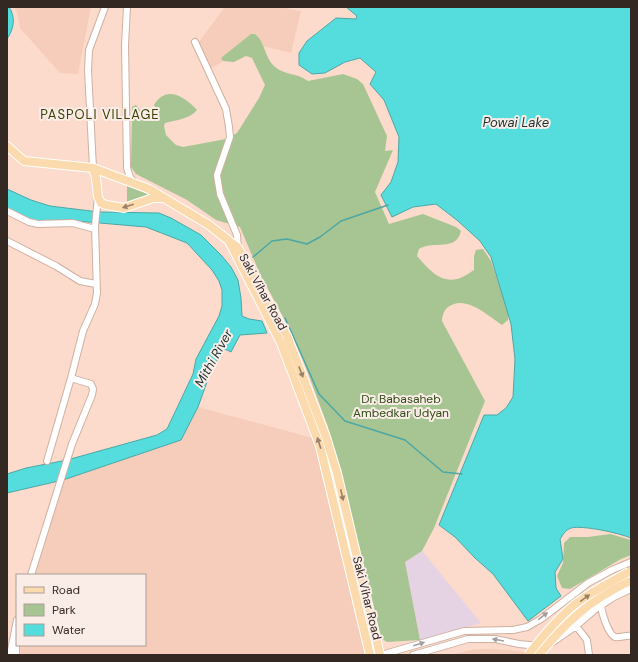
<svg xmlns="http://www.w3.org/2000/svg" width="638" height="662" font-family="'DM Sans',sans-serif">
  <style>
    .built { fill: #f5cdba }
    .education { fill: #e5d2e3 }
    .green { fill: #a7c592 }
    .water { fill: #5dd; stroke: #4ba7a5 }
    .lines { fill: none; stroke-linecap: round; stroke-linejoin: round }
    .stream { stroke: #4ba7a5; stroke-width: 1.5 }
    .minor-casing { stroke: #cfb0a1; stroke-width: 8 }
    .major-casing { stroke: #fff; stroke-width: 10 }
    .minor { stroke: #fff; stroke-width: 6 }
    .major { stroke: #fbdaad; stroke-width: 8 }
    .major-bridge-casing { stroke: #fff; stroke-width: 10; stroke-linecap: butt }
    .major-bridge { stroke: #fbdaad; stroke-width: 8 }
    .oneway { fill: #988168 }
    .oneway2 { fill: #a49e9c }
    .labels { text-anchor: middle; stroke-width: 4; stroke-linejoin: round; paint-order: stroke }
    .street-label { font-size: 12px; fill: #342822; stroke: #faede7 }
    .park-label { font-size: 12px; fill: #304c16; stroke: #faede7 }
    .neighbourhood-label { font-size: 13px; letter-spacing: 1px; fill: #3b4103; stroke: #faede7 }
    .water-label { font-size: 13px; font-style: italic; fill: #193030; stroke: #faede7 }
  </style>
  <rect width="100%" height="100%" fill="#fcdbcc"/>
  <!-- built -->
  <path class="built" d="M14,7H91L78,74L60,73L20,28L17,12Z
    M225,7H279L301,11L291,53L255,44L211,68L198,43Z
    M198,407L313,438L365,655H21L20,645H145V575H34L63,480L181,440Z
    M475,649H493L526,652L524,655H451Z"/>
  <!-- education -->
  <path class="education" d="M422,551L481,623L420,640L405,562Z"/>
  <!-- green -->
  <path class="green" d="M251,34H255C265,42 265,58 274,66C285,76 296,72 308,81L343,74L357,79L363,84L387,136L385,151L393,150L375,192L389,224L423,214L456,227L461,231C456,252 434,240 419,249L417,256C428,268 439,283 457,279C463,278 469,273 474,270V256L476,250L483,249L491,261L509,313L508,320L502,325C488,316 466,294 448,307C444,310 442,316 442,321L485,401L434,528L422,551L405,562L420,640L387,642L373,633L343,484L328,427L296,341L260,274L240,227L216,220L187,200L136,174L131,167L132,107L136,105L148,120L153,121L158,118L159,114L154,105C166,85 184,96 197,110C190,119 176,120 165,123L164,126L166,135L176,145L183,147L226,139L237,133L259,98L265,85L252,58L246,56L234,62L223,61L221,58Z
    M127,184L151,196L127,204Z
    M610,534L631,540V555L621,559L570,589L562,588L557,576L563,563L564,543L570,537H588Z"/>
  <!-- water -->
  <path class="water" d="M7,7H9C16,17 14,29 7,39Z
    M346,7H631V538C619,533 583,525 571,528C565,530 563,535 560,539L563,559L555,572L556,588L561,596L528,621L493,574L475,558L455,537L439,525L484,415H497L506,408L513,397L515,359L511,324L491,257L480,241L458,221L436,204L413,207L392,217L381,195L391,182L398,162L399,137L384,100L370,84L376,72L360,58L345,62L325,73L312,74L299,65V53L307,41L336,18L356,19L357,16Z
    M7,189L31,200L50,206L99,212L159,213L171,218L201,235L221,255L231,267L238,280L241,298L242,316L249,319L262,321L267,333L240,335L231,352L225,349L212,368L198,407L181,440L63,480L7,493V474L26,468L67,460L157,435L167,429L193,374L196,359L219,316L222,306V290L219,281L212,270L187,243L146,227L65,220L38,221L27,219L7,209Z"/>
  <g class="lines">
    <!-- stream -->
    <path class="stream" d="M253,257L272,241L287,239L307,244L320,237L341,221L388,205
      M285,318L319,394L345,421L405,440L443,472L462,474"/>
    <!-- minor casing -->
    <g class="minor-casing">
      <path id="minor" d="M127,7L125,45L127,168L130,177L134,183
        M195,42L226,109L229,127L230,137L217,175L220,194L237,235L238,248L236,250
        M93,168L88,70L89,50L105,7
        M7,211L29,222L38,224L73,223L95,229
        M7,241L56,266L80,281L96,284
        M47,461L71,378L83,331L95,304L97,293L95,226L98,197
        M31,575L72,444L92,395L93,389L91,384L74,379
        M601,606C602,613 608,634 615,637C620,638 626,635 631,636
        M576,626L587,640L589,655
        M16,639V655
        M553,642L576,626L597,608L614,597L631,589
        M10,655L17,620
        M381,655L464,631L513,630L527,627L541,619L588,583L612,570L631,562
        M413,655L468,639H495L519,644L539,646"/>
    </g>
    <!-- major casing -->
    <g class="major-casing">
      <path id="major" d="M7,146L24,161L93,168L149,189L209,225L238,248L287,336L326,437L337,473L380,655
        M93,168L96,178L98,197L101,203L106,205L124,208L153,198H164
        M229,241L281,343L320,446L370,655"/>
    </g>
    <!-- minor -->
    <use href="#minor" class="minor"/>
    <!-- major -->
    <use href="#major" class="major"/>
    <!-- major-bridge casing -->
    <g class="major-bridge-casing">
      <path id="major-bridge" d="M528,655C542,637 556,620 574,605C591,592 610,582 629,572
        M539,655C567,621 589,601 628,582"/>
    </g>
    <!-- major-bridge -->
    <use href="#major-bridge" class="major-bridge"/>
  </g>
  <!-- one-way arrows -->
  <defs><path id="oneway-solid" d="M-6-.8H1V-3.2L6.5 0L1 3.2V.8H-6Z"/></defs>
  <g class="oneway">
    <use href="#oneway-solid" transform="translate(128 206) rotate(162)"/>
    <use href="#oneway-solid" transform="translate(301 372) rotate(69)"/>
    <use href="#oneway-solid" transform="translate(319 443) rotate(-108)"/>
    <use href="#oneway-solid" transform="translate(342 495) rotate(77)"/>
    <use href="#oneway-solid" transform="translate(585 598) rotate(-36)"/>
  </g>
  <g class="oneway2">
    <use href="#oneway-solid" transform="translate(543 616) rotate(-37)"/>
    <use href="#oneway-solid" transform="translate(498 640) rotate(-170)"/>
    <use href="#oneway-solid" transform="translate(419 644) rotate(-17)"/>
  </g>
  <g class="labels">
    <!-- street labels -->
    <g class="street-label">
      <text transform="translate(263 292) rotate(61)" y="4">Saki Vihar Road</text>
      <text transform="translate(367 598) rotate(76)" y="4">Saki Vihar Road</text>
    </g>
    <!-- park labels -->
    <g class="park-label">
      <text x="401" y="403">Dr. Babasaheb<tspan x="401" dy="14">Ambedkar Udyan</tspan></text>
    </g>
    <!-- neighbourhood labels -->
    <g class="neighbourhood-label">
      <text x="100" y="119">PASPOLI VILLAGE</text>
    </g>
    <!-- water labels -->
    <g class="water-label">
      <text x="516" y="127">Powai Lake</text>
      <text transform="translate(213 358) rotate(-61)" y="5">Mithi River</text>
    </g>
  </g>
  <!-- border -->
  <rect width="638" height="662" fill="none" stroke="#342822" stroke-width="16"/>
  <!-- legend -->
  <rect x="16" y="574" width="130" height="72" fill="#faede7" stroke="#ab9e98"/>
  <rect x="24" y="587" width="20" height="6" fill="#fbdaad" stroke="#ab9e98"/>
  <text x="52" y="594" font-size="12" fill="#342822">Road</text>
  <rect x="24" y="604" width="20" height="12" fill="#a7c592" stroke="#ab9e98"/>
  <text x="52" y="614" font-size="12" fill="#342822">Park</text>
  <rect x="24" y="624" width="20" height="12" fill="#55dddd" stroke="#ab9e98"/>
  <text x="52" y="634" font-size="12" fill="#342822">Water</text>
</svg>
